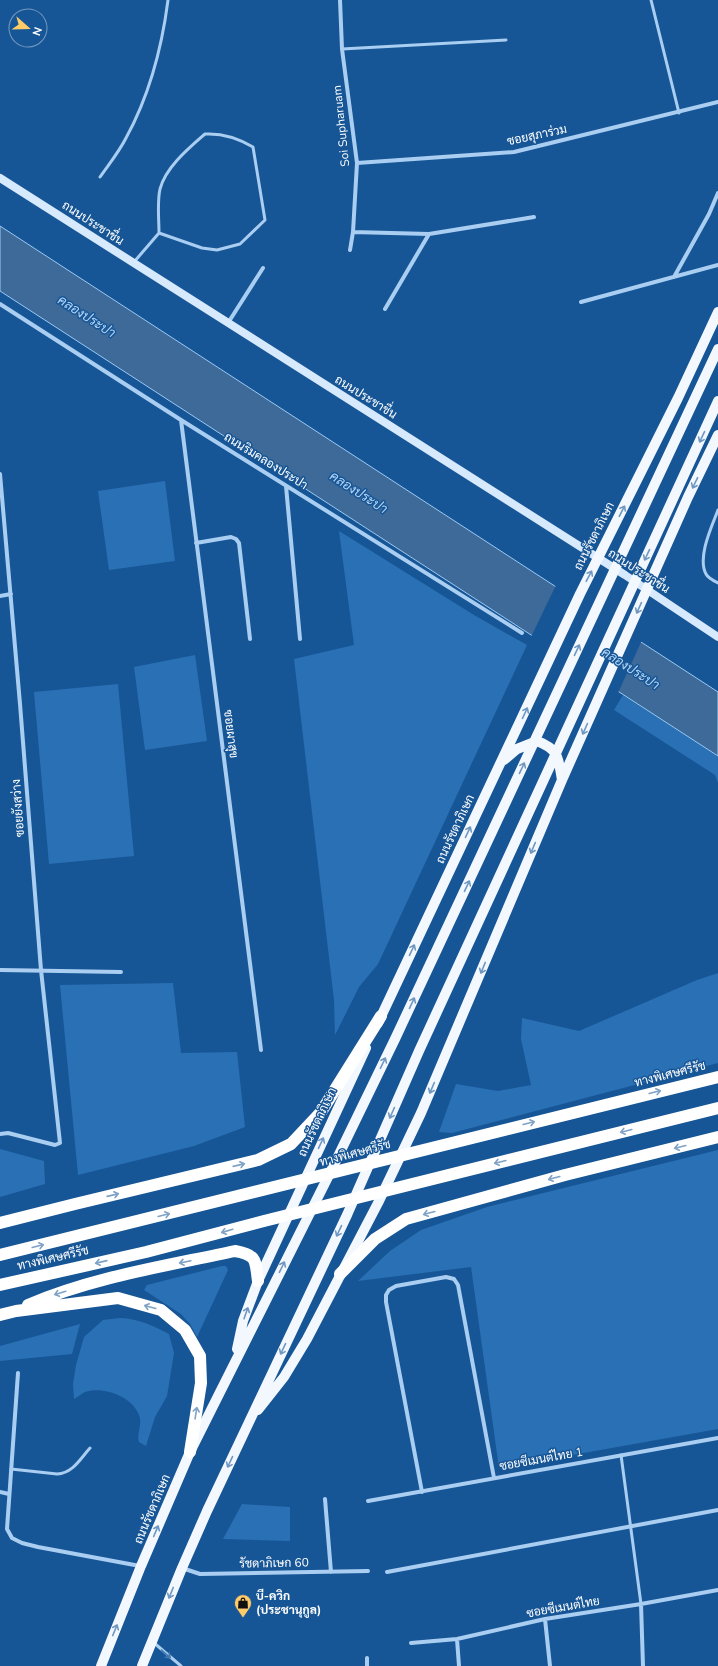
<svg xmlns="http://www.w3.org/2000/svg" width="718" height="1666" font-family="'Nunito Sans',Sarabun,sans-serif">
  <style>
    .green { fill: #2a70b5 }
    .water { fill: #3d6a98; stroke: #9bc9f4 }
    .pier { fill: #175696 }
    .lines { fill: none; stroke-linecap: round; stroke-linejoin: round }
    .lane { stroke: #a9cef1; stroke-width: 3 }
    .street { stroke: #a9cef1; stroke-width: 4 }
    .secondary { stroke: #d7e9fc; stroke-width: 8 }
    .primary { stroke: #f3f8ff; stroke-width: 10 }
    .highway { stroke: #fff; stroke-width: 12 }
    .oneway { stroke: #6f97c0 }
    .oneway2 { stroke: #7fa2c5 }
    .oneway3 { stroke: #437ab1 }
    .labels { text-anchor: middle; stroke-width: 3; stroke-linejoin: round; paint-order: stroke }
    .street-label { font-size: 12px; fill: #fff; stroke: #175696 }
    .poi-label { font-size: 12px; font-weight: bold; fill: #fff; stroke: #175696; text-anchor: start }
    .water-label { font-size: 13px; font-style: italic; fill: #b5d7f8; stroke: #175696 }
  </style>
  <rect width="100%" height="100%" fill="#175696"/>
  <!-- green -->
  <path class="green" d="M165,481L175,561L109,570L98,491Z
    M339,531L474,615L527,645L378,964L359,987L335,1035L334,1000L294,659L354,645Z
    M195,655L207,741L145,750L134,667Z
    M118,684L134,856L49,864L34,692Z
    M623,695L718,756V783L715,775L614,710Z
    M718,973V1063L452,1133L439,1132L456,1084L498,1091L531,1085L521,1039L522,1018L579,1031L697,980Z
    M173,983L181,1053L237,1052L245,1127L194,1146L78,1175L60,985Z
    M0,1149L44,1161L45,1184L0,1197Z
    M718,1150V1429L499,1468L471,1267L358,1281L390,1251L421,1230L487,1207Z
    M222,1266H226L228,1270L197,1337L190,1324L181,1314L144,1290L147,1285Z
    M120,1318C140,1319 151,1325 169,1334L174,1353L167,1396L155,1417L146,1446L139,1442C136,1433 143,1425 139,1415C132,1396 103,1386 85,1392C81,1394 78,1397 74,1399L73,1384L76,1365L84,1337L103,1320Z
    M80,1324L72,1354L0,1361V1346Z
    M242,1504L290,1507V1541L223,1539Z"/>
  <!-- water -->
  <path class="water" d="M0,226L718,692V756L0,291Z"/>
  <!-- pier -->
  <path class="pier" d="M556,585L642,640L618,693L531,637Z"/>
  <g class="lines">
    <!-- lane -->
    <path class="lane" d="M651,0L679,113
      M342,49L506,40
      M100,177C109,164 119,152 126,138C149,96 162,47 168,0
      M134,262L159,233C159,220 157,202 160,189C166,167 189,148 205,134C223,133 238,138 253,147L265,220L240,244L217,250L202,248L159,233
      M718,510C712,526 697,557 706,574C708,578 714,581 718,583
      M621,1455L641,1604
      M11,1469L57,1474C73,1473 80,1459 90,1448
      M153,1642L181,1666"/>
    <!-- street -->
    <path class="street" d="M340,0L342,49L357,163L353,232L350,250
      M357,163L514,152L718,102
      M353,232L429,234L385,309
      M429,234L534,217
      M674,277L709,214L718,193
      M581,302L718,265
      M0,304L181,420L522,633
      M228,323L263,268
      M181,420L261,1050
      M0,474L20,704L41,970L60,1143L55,1145L8,1133L0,1134
      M286,486L300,639
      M196,543L231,537L236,539L239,543L250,639
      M0,596L11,594
      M0,970L121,972
      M18,1373L7,1529L12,1538L22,1543L38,1547L140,1566
      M0,1492L9,1494
      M422,1492L386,1302V1295L389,1290L396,1286L446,1277L454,1279L458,1285L494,1478
      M325,1499L331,1572
      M368,1501L718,1438
      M182,1568L200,1574L368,1571
      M387,1572L718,1510
      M641,1604L643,1666
      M545,1619L550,1666
      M457,1639L459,1666
      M411,1643L457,1639L545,1619L641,1604L718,1590
      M367,1658V1666"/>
    <!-- secondary -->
    <path class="secondary" d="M0,178L625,575L718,637"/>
    <!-- primary -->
    <path class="primary" d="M504,760L517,749L537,741C560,750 558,758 562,780
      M378,1023L580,594L678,398L718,312
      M237,1349L243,1321L258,1281L366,1048
      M258,1410L284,1377L307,1339L378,1203L421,1113L562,780L688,497L718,435
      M101,1666L141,1566L190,1452L329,1175L395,1039L718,349
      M142,1666L182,1568L207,1511L347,1215L419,1051L718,401"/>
    <!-- highway -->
    <path class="highway" d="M0,1223L75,1204L258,1160L291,1144L321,1112L381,1016
      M0,1255L718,1077
      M340,1274L375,1239L406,1219L565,1175L718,1137
      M0,1285L146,1252L264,1221L718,1108
      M28,1305C93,1277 166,1266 235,1251C258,1255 255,1261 258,1281
      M0,1315L16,1311L118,1298L161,1310L185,1330L200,1356L201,1383L190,1452"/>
  </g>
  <!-- one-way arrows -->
  <defs><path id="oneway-shaft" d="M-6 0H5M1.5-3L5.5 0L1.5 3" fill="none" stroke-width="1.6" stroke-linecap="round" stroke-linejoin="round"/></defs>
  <g class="oneway">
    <use href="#oneway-shaft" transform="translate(702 437) rotate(115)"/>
    <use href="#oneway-shaft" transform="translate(695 483) rotate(116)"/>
    <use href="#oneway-shaft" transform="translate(622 511) rotate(-63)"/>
    <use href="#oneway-shaft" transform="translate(647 555) rotate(115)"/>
    <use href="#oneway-shaft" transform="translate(589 576) rotate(-62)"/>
    <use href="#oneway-shaft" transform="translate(639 608) rotate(114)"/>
    <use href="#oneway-shaft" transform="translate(577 650) rotate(-65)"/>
    <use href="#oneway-shaft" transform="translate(525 713) rotate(-65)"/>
    <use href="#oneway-shaft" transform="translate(585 729) rotate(114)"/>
    <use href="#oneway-shaft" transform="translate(522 768) rotate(-65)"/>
    <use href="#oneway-shaft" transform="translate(468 832) rotate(-65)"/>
    <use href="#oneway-shaft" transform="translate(533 848) rotate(113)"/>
    <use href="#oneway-shaft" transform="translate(467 886) rotate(-65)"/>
    <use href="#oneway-shaft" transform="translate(412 950) rotate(-65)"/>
    <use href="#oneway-shaft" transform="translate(483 968) rotate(112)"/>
    <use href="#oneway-shaft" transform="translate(412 1003) rotate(-65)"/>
    <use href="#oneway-shaft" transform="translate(383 1063) rotate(-64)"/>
    <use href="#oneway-shaft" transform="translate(432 1088) rotate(113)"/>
    <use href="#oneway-shaft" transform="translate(392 1113) rotate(114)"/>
    <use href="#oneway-shaft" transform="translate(321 1143) rotate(-65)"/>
    <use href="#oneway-shaft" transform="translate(339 1231) rotate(115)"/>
    <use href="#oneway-shaft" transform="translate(282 1267) rotate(-64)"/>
    <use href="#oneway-shaft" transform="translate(246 1313) rotate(-71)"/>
    <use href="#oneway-shaft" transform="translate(283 1349) rotate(115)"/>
    <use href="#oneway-shaft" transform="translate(230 1462) rotate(115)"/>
    <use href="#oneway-shaft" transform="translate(156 1531) rotate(-67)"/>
    <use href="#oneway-shaft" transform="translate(171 1593) rotate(112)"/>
    <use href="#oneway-shaft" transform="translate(115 1630) rotate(-68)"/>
  </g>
  <g class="oneway2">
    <use href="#oneway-shaft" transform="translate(655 1092) rotate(-14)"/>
    <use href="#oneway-shaft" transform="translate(529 1123) rotate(-14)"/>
    <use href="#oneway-shaft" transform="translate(626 1131) rotate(166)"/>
    <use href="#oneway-shaft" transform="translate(680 1147) rotate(166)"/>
    <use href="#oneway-shaft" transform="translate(500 1162) rotate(166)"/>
    <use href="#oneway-shaft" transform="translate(239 1165) rotate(-13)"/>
    <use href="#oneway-shaft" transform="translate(554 1178) rotate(165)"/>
    <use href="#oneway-shaft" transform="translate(113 1195) rotate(-13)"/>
    <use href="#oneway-shaft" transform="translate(429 1213) rotate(165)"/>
    <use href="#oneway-shaft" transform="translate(164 1215) rotate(-14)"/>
    <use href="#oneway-shaft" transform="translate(227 1231) rotate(164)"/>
    <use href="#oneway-shaft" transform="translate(38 1246) rotate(-14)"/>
    <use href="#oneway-shaft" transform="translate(101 1262) rotate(167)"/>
    <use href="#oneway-shaft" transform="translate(185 1262) rotate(168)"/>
    <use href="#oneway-shaft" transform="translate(60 1293) rotate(163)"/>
    <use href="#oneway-shaft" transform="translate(150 1307) rotate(-165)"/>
    <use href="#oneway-shaft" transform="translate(196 1413) rotate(-81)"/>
  </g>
  <use class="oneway3" href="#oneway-shaft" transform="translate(166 1654) rotate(41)"/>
  <!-- icons -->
  <defs>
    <g id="shop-pin" transform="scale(0.9)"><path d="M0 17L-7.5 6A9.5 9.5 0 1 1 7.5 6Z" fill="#ffcb69" stroke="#175696"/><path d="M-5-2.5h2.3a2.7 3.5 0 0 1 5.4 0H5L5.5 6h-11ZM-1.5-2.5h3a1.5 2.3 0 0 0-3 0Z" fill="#111"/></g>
  </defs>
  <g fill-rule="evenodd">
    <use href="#shop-pin" x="243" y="1603"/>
  </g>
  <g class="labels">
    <!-- street labels -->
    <g class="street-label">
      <text transform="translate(341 126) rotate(-96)" y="4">Soi Supharuam</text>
      <text transform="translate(537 135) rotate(-12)" y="4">ซอยสุภาร่วม</text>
      <text transform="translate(93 223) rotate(33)" y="4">ถนนประชาชื่น</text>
      <text transform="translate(366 397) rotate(32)" y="4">ถนนประชาชื่น</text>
      <text transform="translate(266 461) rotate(32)" y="4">ถนนริมคลองประปา</text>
      <text transform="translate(594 536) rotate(-63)" y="4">ถนนรัชดาภิเษก</text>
      <text transform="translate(639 571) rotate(33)" y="4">ถนนประชาชื่น</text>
      <text transform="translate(231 734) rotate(83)" y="4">ซอยผาสุข</text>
      <text transform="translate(18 808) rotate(-94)" y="4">ซอยยังสว่าง</text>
      <text transform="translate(455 829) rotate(-65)" y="4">ถนนรัชดาภิเษก</text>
      <text transform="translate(670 1074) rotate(-14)" y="4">ทางพิเศษศรีรัช</text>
      <text transform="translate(317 1122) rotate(-65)" y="4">ถนนรัชดาภิเษก</text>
      <text transform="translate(355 1153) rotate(-15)" y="4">ทางพิเศษศรีรัช</text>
      <text transform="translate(53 1258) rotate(-13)" y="4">ทางพิเศษศรีรัช</text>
      <text transform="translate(541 1459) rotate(-10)" y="4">ซอยซีเมนต์ไทย 1</text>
      <text transform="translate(152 1509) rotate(-67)" y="4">ถนนรัชดาภิเษก</text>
      <text transform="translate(274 1563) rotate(-1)" y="4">รัชดาภิเษก 60</text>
      <text transform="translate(563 1607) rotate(-10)" y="4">ซอยซีเมนต์ไทย</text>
    </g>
    <!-- poi labels -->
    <g class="poi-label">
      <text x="256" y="1600">บี-ควิก<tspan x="256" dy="14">(ประชานุกูล)</tspan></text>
    </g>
    <!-- water labels -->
    <g class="water-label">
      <text transform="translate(87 316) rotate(33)" y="5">คลองประปา</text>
      <text transform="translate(359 492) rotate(33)" y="5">คลองประปา</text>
      <text transform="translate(631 668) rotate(33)" y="5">คลองประปา</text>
    </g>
  </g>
  <!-- north arrow -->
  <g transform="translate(28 28) rotate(110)"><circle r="19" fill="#175696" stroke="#749ac0"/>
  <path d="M0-3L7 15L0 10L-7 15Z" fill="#ffcb69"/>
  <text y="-6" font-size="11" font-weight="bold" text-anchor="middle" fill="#ffffff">N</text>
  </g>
</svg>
